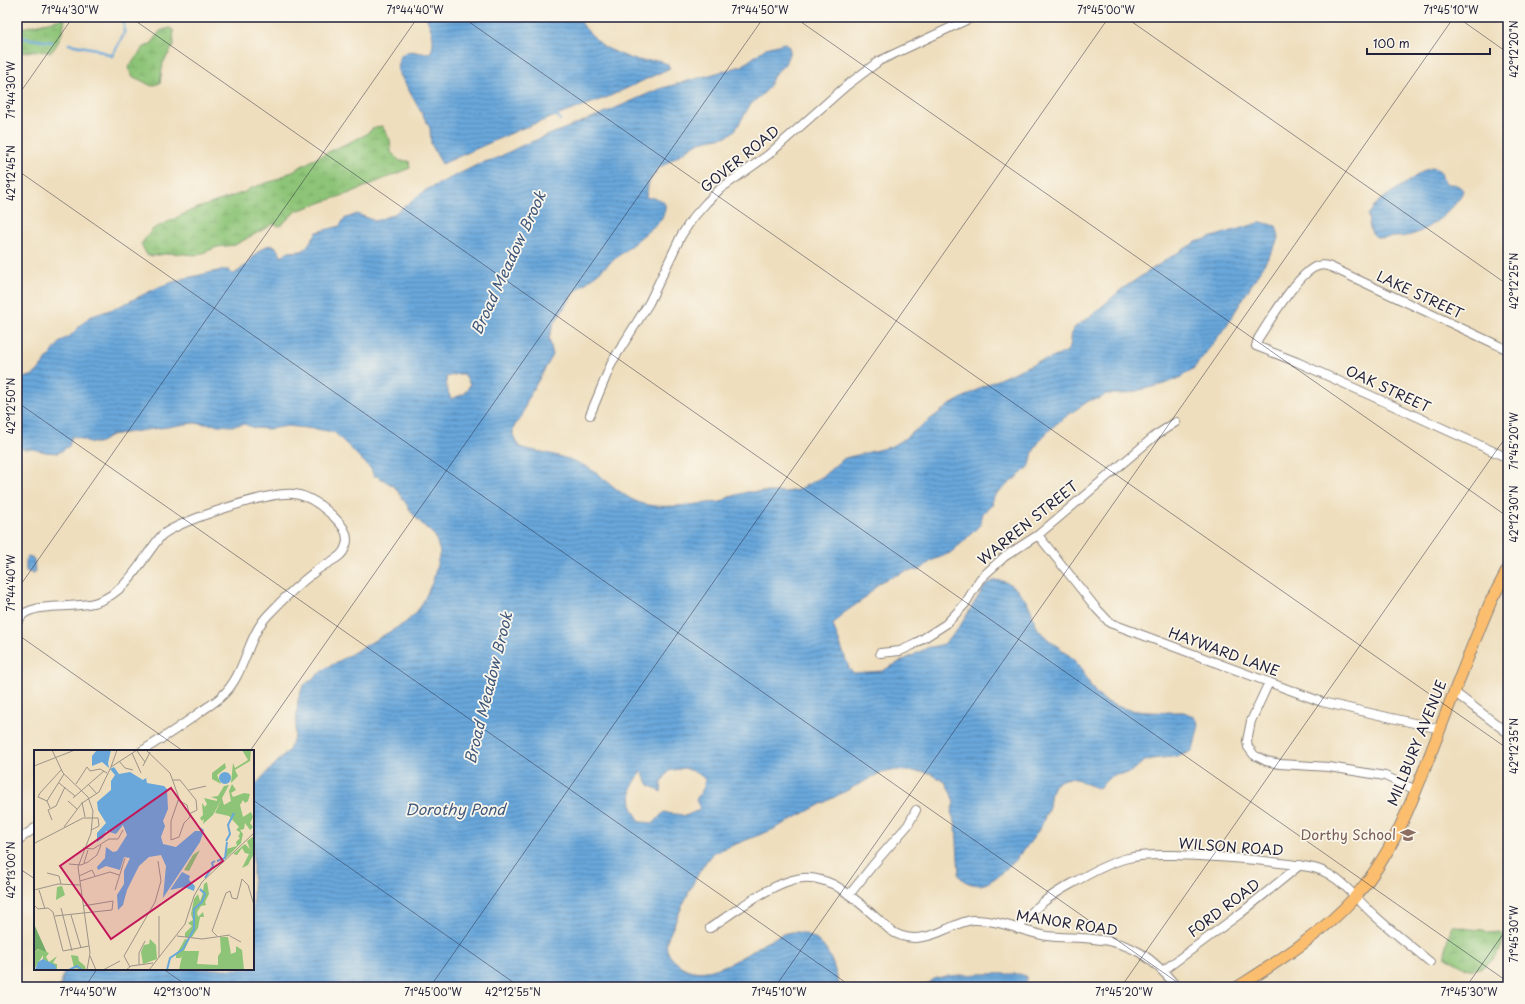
<svg xmlns="http://www.w3.org/2000/svg" width="1525" height="1004" font-family="'Playpen Sans',sans-serif">
  <style>
    .wetland { fill: url(#wetland-marsh); stroke: #587359 }
    .water { fill: url(#water-rules); stroke: #46648b; fill-rule: evenodd }
    .lines { fill: none; stroke-linecap: round; stroke-linejoin: round }
    .stream { stroke: #69a7db; stroke-width: 2.5 }
    .minor-casing { stroke: #88807c; stroke-width: 10 }
    .major-casing { stroke: #88807c; stroke-width: 13 }
    .minor { stroke: #fff; stroke-width: 8 }
    .major { stroke: #fbbd6e; stroke-width: 11 }
    .ticks { fill: none; stroke: #22223b; stroke-width: 1; stroke-opacity: 0.45 }
    .labels { text-anchor: middle; stroke-width: 3.5; stroke-linejoin: round; paint-order: stroke }
    .street-label { font-size: 14px; fill: #22223b; stroke: #fbf7ec }
    .education-label { font-size: 14px; fill: #785e54; stroke: #fbf7ec; text-anchor: end }
    .water-label { font-size: 15px; font-style: italic; fill: #3e577b; stroke: #fbf7ec }
    .inset-river { fill: none; stroke: #69a7db; stroke-width: 2 }
    .inset-road { fill: none; stroke: #9c9389; stroke-width: 1 }
    .view { fill: #c2185b; fill-opacity: 0.15; stroke: #c2185b; stroke-width: 2 }
    .inset-edge { fill: none; stroke: #22223b; stroke-width: 2 }
    .neatline { fill: none; stroke: #22223b; stroke-width: 1.5 }
    .ticks-label { font-size: 10px; text-anchor: middle; fill: #22223b }
  </style>
  <defs>
    <pattern id="wetland-marsh" width="20" height="14" patternUnits="userSpaceOnUse"><rect width="20" height="14" fill="#8dc477"/><path d="M1 5h8M5 5V1M11 12h8M15 12V8" fill="none" stroke="#79a868"/></pattern>
    <pattern id="water-rules" width="6" height="5" patternUnits="userSpaceOnUse"><rect width="6" height="5" fill="#69a7db"/><path d="M0 2.5h6" fill="none" stroke="#5688b3"/></pattern>
  </defs>
  <rect width="100%" height="100%" fill="#fbf7ec"/>
  <filter id="ink" filterUnits="userSpaceOnUse"><feTurbulence type="fractalNoise" baseFrequency=".025" numOctaves="2"/><feDisplacementMap in="SourceGraphic" scale="8" xChannelSelector="R" yChannelSelector="G"/><feConvolveMatrix kernelMatrix="1 2 1 2 8 2 1 2 1" color-interpolation-filters="sRGB"/></filter>
  <filter id="wash" filterUnits="userSpaceOnUse"><feTurbulence type="fractalNoise" baseFrequency=".012" numOctaves="4" result="noise"/><feDisplacementMap in="SourceGraphic" scale="16" xChannelSelector="R" yChannelSelector="G"/><feGaussianBlur stdDeviation="0.9" result="paint"/><feColorMatrix in="noise" values="0 0 0 0 0 0 0 0 0 0 0 0 0 0 0 0 0 1.4 0 .05"/><feComposite in="paint" operator="in"/></filter>
  <g filter="url(#wash)">
    <rect width="100%" height="100%" fill="#eedebd"/>
    <!-- wetland -->
    <path class="wetland" d="M65,18C63,32 60,42 51,52L32,51L17,54V26L26,27Z
      M170,28L173,30L174,45L163,63L160,83L152,86L132,76L128,68L143,48L152,43L160,31Z
      M382,126L390,140L391,152L400,161H409L410,168L350,193L296,211L280,226L273,224L235,245L217,247L198,255L171,253L152,256L147,255L141,244L153,229L192,210L245,192L251,188L276,180L324,154L365,135L375,127Z
      M1452,925L1469,929L1484,930L1489,933L1499,932L1503,934C1505,951 1487,971 1470,969C1462,968 1452,960 1445,956L1446,945Z"/>
    <!-- water -->
    <path class="water" d="M426,17H578L585,28L604,47L629,58L643,61L658,60L667,64L670,68L608,97L523,128L442,164L431,144L430,128L398,71L399,58C413,44 415,57 431,52C436,40 431,28 426,17Z
      M785,43L789,46L790,51L785,64L774,75L768,89L750,105L736,129L728,136L699,142L658,169L649,182L646,196L648,198C668,197 669,208 659,222L574,293L554,323L549,338L553,355L528,398L522,416L513,428V435L516,442L520,447L525,449C544,452 566,457 583,465C606,476 623,501 648,505C669,509 699,503 721,502L729,497L747,492H785L797,490L822,477L838,463L845,458L890,447L904,439L948,406L986,385L1037,362L1050,359L1066,352L1070,347L1072,332L1075,327L1091,316L1122,289L1169,258L1196,242L1252,225L1261,222L1276,226L1279,236L1274,248L1225,328L1194,368L1181,377L1164,384L1124,394H1106C1098,402 1094,397 1087,402C1067,416 1044,429 1033,452C1031,457 1032,462 1029,467L996,494L993,498L992,505L983,513L980,525L963,542L950,553L931,561L920,570L906,571L880,582L864,599L841,615L833,625L849,668L854,673L882,671L927,648L944,644L958,629L985,586C1001,571 1019,589 1028,604C1033,612 1033,622 1038,629C1048,642 1064,649 1075,661C1087,673 1089,691 1104,700C1129,715 1157,712 1184,712C1191,715 1197,718 1199,725L1193,750C1175,761 1162,755 1145,761C1139,764 1134,772 1127,773C1122,775 1117,773 1112,776C1106,779 1104,785 1098,788C1083,785 1075,772 1058,782C1049,787 1051,801 1048,810C1046,814 1044,819 1042,824C1035,839 998,884 980,885C973,885 962,882 959,875L956,825L951,812L954,803L951,794L946,783L930,773L923,772L891,770L882,772L772,830L713,853C695,872 679,915 667,940C665,951 669,956 677,963C702,986 742,957 765,943C772,940 780,934 787,933C802,929 818,938 826,950C833,960 836,975 840,987H60L65,969H253V787L289,750L295,735L298,700L303,686L325,669L405,623L415,614L421,606L433,581L440,552L435,536L415,517L395,487L377,476H374L371,469L334,432L315,429L288,426L268,429L254,428L244,424L231,426L194,423L111,435C94,450 90,440 72,436L69,446L58,453L46,452L32,449H23L17,445V382L20,379L31,376L37,372L61,341L70,336L89,317L116,308L159,287L182,279L222,270H229L232,274H234C239,271 243,268 247,264C254,257 263,242 275,246L282,257L288,252L302,251L306,248L317,232L340,226L344,219L357,214L376,221L394,214L426,190L481,163L495,159L521,146L609,111L659,89L742,66L766,48ZM458,374H464L470,385L464,394L451,399L447,389L446,377ZM684,768L696,772L705,779L704,787L696,800L700,808L697,811L685,816C678,813 672,815 664,812L654,823L640,822L632,808L631,789L641,771L649,785L661,792L662,781L669,771Z
      M1432,168C1445,170 1439,176 1446,184C1454,184 1458,184 1463,190C1459,206 1433,225 1419,232C1411,236 1401,237 1392,237C1386,238 1378,239 1374,235C1369,231 1369,221 1368,215L1379,201L1425,170Z
      M28,557H32L34,560L35,572L33,574L26,571V559Z
      M980,974H1020L1026,976L1027,980L1024,987H924L934,979L946,976Z"/>
    <g class="lines">
      <!-- stream -->
      <path class="stream" d="M17,37L52,42
        M69,44L96,49L112,56L124,34V17
        M556,114L560,120"/>
    </g>
  </g>
  <g filter="url(#ink)">
    <g class="lines">
      <!-- minor casing -->
      <g class="minor-casing">
        <path id="minor" d="M1508,350L1333,268C1328,266 1323,264 1318,266C1300,270 1268,323 1258,339L1256,346L1297,362L1508,458
          M590,415L612,362L649,303L681,236L692,219L706,203L720,189L768,155L846,86L879,61L973,17
          M1038,535L1096,608L1110,623L1322,702L1440,729
          M17,623C19,619 22,614 27,612C45,603 76,609 97,602C128,592 142,558 162,535C182,520 270,491 294,494C310,496 322,506 333,516C341,524 350,533 346,545C345,549 342,554 338,557C331,562 324,565 317,570C300,583 283,599 268,615C246,638 246,674 222,696C217,701 209,706 203,710C183,725 163,738 142,751
          M880,653L900,651L913,645L946,624L965,604L980,579L1004,557L1038,535L1156,435L1176,422
          M1269,682L1251,721L1247,741L1248,747L1254,755L1266,761L1280,764L1329,767L1385,776L1416,790
          M1454,692L1508,733
          M17,841L35,828
          M849,895L873,865L908,825L916,810
          M710,928C734,912 775,880 803,878C816,877 831,882 841,889C858,900 874,916 890,930C908,943 928,938 947,929C956,925 963,921 973,920C996,919 1024,932 1047,936C1062,938 1078,937 1093,939C1132,942 1152,957 1177,987
          M1018,929C1032,908 1051,895 1073,883C1090,873 1108,863 1128,858C1143,854 1158,855 1173,855C1219,856 1264,860 1309,867C1337,871 1355,898 1375,916C1393,932 1412,947 1430,962
          M1164,970L1241,913L1300,865"/>
      </g>
      <!-- major casing -->
      <g class="major-casing">
        <path id="major" d="M1238,987C1280,960 1322,934 1355,897C1394,853 1414,796 1435,742C1453,695 1471,648 1491,601L1508,569"/>
      </g>
      <!-- minor -->
      <use href="#minor" class="minor"/>
      <!-- major -->
      <use href="#major" class="major"/>
    </g>
  </g>
  <!-- ticks -->
  <path class="ticks" d="M130,17L1508,982M462,17L1508,749M794,17L1508,517M1125,17L1508,285M1457,17L1508,53M17,97L73,17M17,170L1184,987M17,402L852,987M17,590L418,17M17,634L183,751M250,751L764,17M253,800L520,987M17,867L35,879M163,969L189,987M85,987L97,969M430,987L1109,17M775,987L1454,17M1121,987L1508,434M1466,987L1508,927"/>
  <!-- icons -->
  <defs>
    <g id="school-bare" transform="scale(1.2)"><path d="M0-5L7-2L0 1L-7-2ZM-4 1L0 2.5L4 1V4Q0 6-4 4Z" fill="#8d6e63" stroke="#fbf7ec" stroke-width="2.5" paint-order="stroke"/></g>
  </defs>
  <g fill-rule="evenodd">
    <use href="#school-bare" x="1408" y="835"/>
  </g>
  <g class="labels">
    <!-- street labels -->
    <g class="street-label">
      <text transform="translate(740 159) rotate(-39)" y="5">GOVER ROAD</text>
      <text transform="translate(1420 295) rotate(25)" y="5">LAKE STREET</text>
      <text transform="translate(1388 389) rotate(25)" y="5">OAK STREET</text>
      <text transform="translate(1028 523) rotate(-39)" y="5">WARREN STREET</text>
      <text transform="translate(1224 652) rotate(20)" y="5">HAYWARD LANE</text>
      <text transform="translate(1417 743) rotate(-68)" y="5">MILLBURY AVENUE</text>
      <text transform="translate(1231 847) rotate(4)" y="5">WILSON ROAD</text>
      <text transform="translate(1224 908) rotate(-37)" y="5">FORD ROAD</text>
      <text transform="translate(1067 923) rotate(9)" y="5">MANOR ROAD</text>
    </g>
    <!-- education labels -->
    <g class="education-label">
      <text x="1396" y="840">Dorthy School</text>
    </g>
    <!-- water labels -->
    <g class="water-label">
      <text transform="translate(509 263) rotate(-65)" y="5">Broad Meadow Brook</text>
      <text transform="translate(489 688) rotate(-76)" y="5">Broad Meadow Brook</text>
      <text x="455" y="815">Dorothy Pond</text>
    </g>
  </g>
  <!-- overview -->
  <g transform="translate(34 750)">
    <rect width="220" height="220" fill="#eedebd"/>
    <path d="M0,174L13,203L4,199L0,203Z" fill="#72aa68"/>
    <path d="M208,0H217L216,11L201,20L204,26L197,33L199,13L201,18L214,10ZM191,13L192,18L183,25L187,34L178,29V23ZM198,34L202,40L197,43L199,47L210,43L216,44L214,51L211,53L209,50L206,55L209,67L217,62L219,67L216,73L219,77L216,80L211,73L210,79L206,80L209,84L207,93L192,108V99L203,96L202,92L206,88L203,85L205,86L206,82L202,80L205,77L195,66L181,63L188,48L190,55L197,51L195,41ZM195,35L179,65L169,74L170,69L168,71L166,68L169,65L168,53L171,57L173,54L170,48L183,51V49L177,47L184,46L190,36ZM211,94L220,103L214,115L208,118L215,104L211,103L208,98L203,105L199,104ZM166,100L155,121L150,120L159,105ZM173,132L175,144L171,152L172,155L167,156L163,162L164,167L169,162L170,167H166L164,178L158,187H151V183L158,176L154,173L159,170L157,164L160,149L164,144L166,151L169,143L165,140L169,141L170,134ZM28,136L31,145L22,150L23,137ZM116,189L122,195L123,209L109,214L107,202L110,195L115,194ZM151,189L155,190L150,201L147,208H142V205ZM5,199L15,203L12,207L15,212L23,206L19,213L23,214V219L9,209V205L1,218L0,203ZM37,205L44,206L45,211L51,216L52,220L40,218Z" fill="#8dc477"/>
    <path d="M220,86V110L213,91ZM186,187H194L197,204L202,202V196L208,200L210,220H145L149,201H165L163,214L184,215V206L187,202Z" fill="#8dc477"/>
    <path d="M63,0H77L74,13L75,18L68,12L58,16V6ZM80,17L85,24L96,22L109,30L112,28L113,33L130,36L133,39L134,59L129,71L131,76L127,87L129,94L142,97L161,81H167L166,77L170,80L166,92L129,148L132,116L127,105L115,107L105,116L93,140L89,155L84,160L83,145L90,134V121L96,108L90,107L86,120L72,116L64,120L63,117L71,108L72,97L79,102L83,101L93,85L89,75L82,84L72,81L70,87L63,92V83L72,73L64,60L63,52L77,40V31L81,25L76,19ZM185 28a6 6 0 1 1 12 0a6 6 0 1 1-12 0ZM148,122L156,126L155,130L161,136L160,141L150,137L136,140ZM9,209L21,215L23,220H1L4,212Z" fill="#69a7db"/>
    <path class="inset-river" d="M192,91L196,84L194,75L200,63M183,111L191,108L193,92M171,128L179,116L178,113L181,111M35,220L43,216L48,220M133,220L136,208L149,199L160,179V159L168,152L171,144L166,139"/>
    <path class="inset-road" d="M18,0L29,23L54,47L59,61L57,83L44,117L56,203L53,220M112,0L136,23L145,48L137,71V90L145,87L150,73L156,67L153,55L144,50M103,1L111,12M98,3L107,23M85,11L91,18L99,20M0,16L41,0M109,16L116,2M77,17L83,0M139,30H146L162,50L163,60L155,64M25,33L41,46M42,34L53,17L56,21L66,19L73,23M54,34L63,44M155,40L172,36M39,48L70,21M13,51L4,47L6,43L27,20M34,51L43,59M48,52L51,67M16,58L13,51L30,24M18,70L14,60L22,56L31,37M30,77L48,53L65,42L77,17L103,0M1,93L49,68H64L65,76L57,80M49,98L59,99L75,89H84L89,80M50,113L54,100M35,114L47,115L54,112L63,105L67,95M13,123L25,126L27,134M45,126L58,120L61,126M46,131L76,122L85,125M0,140L24,134L46,135M5,140L11,159M81,140L91,108M0,155L4,159L14,158L19,162L29,201L55,196M27,158L38,201M37,165L47,198M21,166L78,160L79,151L49,156M125,166V207M143,186L168,189L196,185M183,186L178,181L192,143L196,141L198,148L203,149L208,129L214,135L220,155M196,186L207,192M56,206L62,220M105,215V203L111,191M96,217L90,206L121,152L127,131L124,111M69,220L86,211M92,220L97,216L119,213M115,220L151,174L160,146L168,132L220,83"/>
    <path class="view" d="M137,38L189,111L77,189L26,116Z"/>
    <rect width="220" height="220" class="inset-edge"/>
  </g>
  <!-- margin -->
  <rect width="1525" height="1004" fill="none" stroke="#fbf7ec" stroke-width="44"/>
  <!-- scale -->
  <path d="M1367 48v6h123v-6" fill="none" stroke="#22223b" stroke-width="2"/>
  <text x="1373" y="48" font-size="12" fill="#22223b" stroke="#fbf7ec" stroke-width="3" paint-order="stroke">100 m</text>
  <rect x="22" y="22" width="1481" height="960" class="neatline"/>
  <g class="ticks-label">
    <text x="70" y="14">71°44'30"W</text>
    <text x="415" y="14">71°44'40"W</text>
    <text x="760" y="14">71°44'50"W</text>
    <text x="1106" y="14">71°45'00"W</text>
    <text x="1451" y="14">71°45'10"W</text>
    <text transform="translate(1514 49) rotate(-90)" y="4">42°12'20"N</text>
    <text transform="translate(11 90) rotate(-90)" y="4">71°44'30"W</text>
    <text transform="translate(11 173) rotate(-90)" y="4">42°12'45"N</text>
    <text transform="translate(1514 281) rotate(-90)" y="4">42°12'25"N</text>
    <text transform="translate(11 406) rotate(-90)" y="4">42°12'50"N</text>
    <text transform="translate(1514 441) rotate(-90)" y="4">71°45'20"W</text>
    <text transform="translate(1514 514) rotate(-90)" y="4">42°12'30"N</text>
    <text transform="translate(11 583) rotate(-90)" y="4">71°44'40"W</text>
    <text transform="translate(1514 746) rotate(-90)" y="4">42°12'35"N</text>
    <text transform="translate(11 870) rotate(-90)" y="4">42°13'00"N</text>
    <text transform="translate(1514 934) rotate(-90)" y="4">71°45'30"W</text>
    <text x="88" y="996">71°44'50"W</text>
    <text x="182" y="996">42°13'00"N</text>
    <text x="433" y="996">71°45'00"W</text>
    <text x="513" y="996">42°12'55"N</text>
    <text x="779" y="996">71°45'10"W</text>
    <text x="1124" y="996">71°45'20"W</text>
    <text x="1469" y="996">71°45'30"W</text>
  </g>
</svg>
